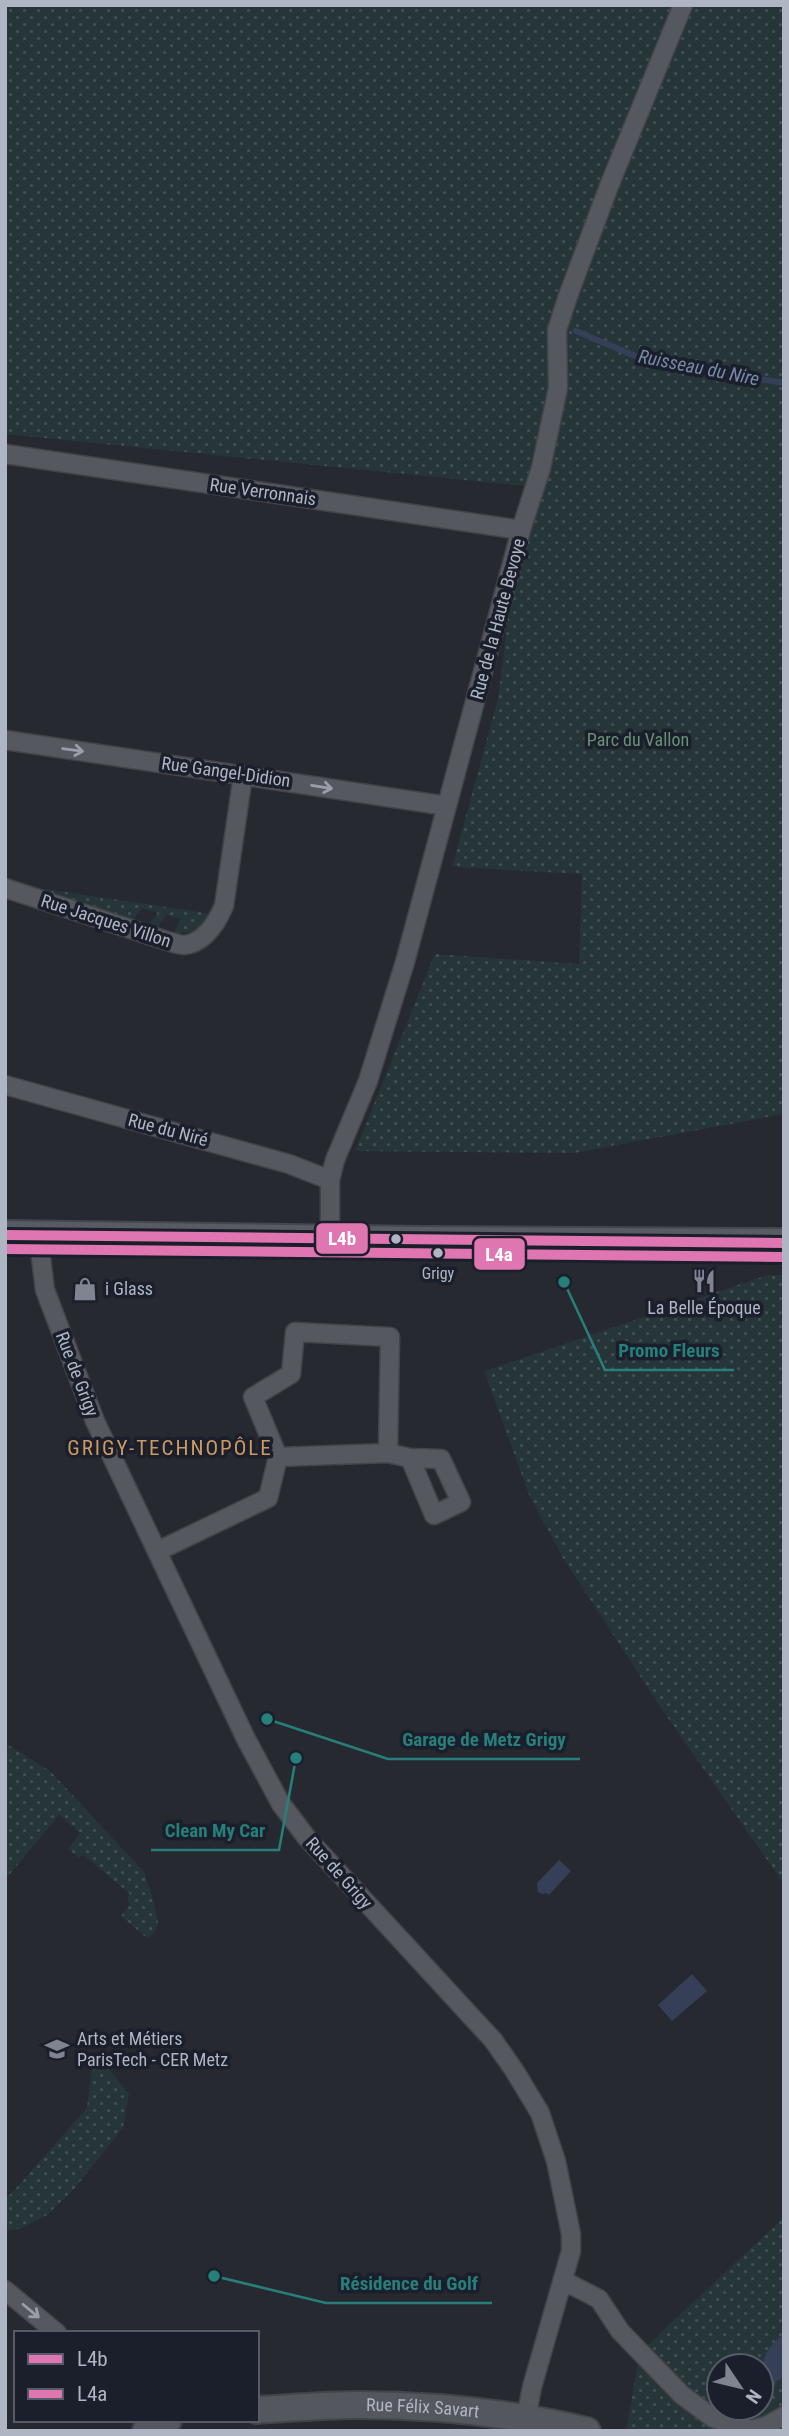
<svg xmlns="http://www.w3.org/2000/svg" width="789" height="2436" font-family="'Roboto Condensed',sans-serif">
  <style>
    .grass { fill: url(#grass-dots); fill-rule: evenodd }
    .water { fill: #354058 }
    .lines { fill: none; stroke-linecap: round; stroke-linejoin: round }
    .stream { stroke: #354058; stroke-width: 6 }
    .street-casing { stroke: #42444a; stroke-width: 21 }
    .secondary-casing { stroke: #42444a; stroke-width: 30 }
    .primary-casing { stroke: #43464d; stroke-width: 32 }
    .street { stroke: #56585f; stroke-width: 18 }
    .secondary { stroke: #54575d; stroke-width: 26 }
    .primary { stroke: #585b61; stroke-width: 28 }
    .bus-1-casing { stroke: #1a1f2b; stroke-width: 16 }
    .bus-2-casing { stroke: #1a1f2b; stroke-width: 16 }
    .bus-1 { stroke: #df76b1; stroke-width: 10 }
    .bus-2 { stroke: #df76b1; stroke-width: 10 }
    .oneway { stroke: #999eaa }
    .bus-dot { fill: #afb5c3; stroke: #1a1f2b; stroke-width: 2.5 }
    .labels { text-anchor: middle; stroke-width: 7; stroke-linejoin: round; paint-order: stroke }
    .bus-label { font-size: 16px; fill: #afb5c3; stroke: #1a1f2b }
    .street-label { font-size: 18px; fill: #afb5c3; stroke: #1a1f2b }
    .park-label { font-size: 18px; fill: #689175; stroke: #1a1f2b }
    .poi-label { font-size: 18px; fill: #afb5c3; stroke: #1a1f2b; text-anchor: start }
    .water-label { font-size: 19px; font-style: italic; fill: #7989aa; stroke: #1a1f2b }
    .quarter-label { font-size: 21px; letter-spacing: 2px; fill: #cb9962; stroke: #1a1f2b }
    .leader { fill: none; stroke: #277f7b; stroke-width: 2.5 }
    .callout-dot { fill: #277f7b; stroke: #1a1f2b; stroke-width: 2.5 }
    .callout-label { font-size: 19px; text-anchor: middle; font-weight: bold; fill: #277f7b; stroke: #1a1f2b; stroke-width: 7; stroke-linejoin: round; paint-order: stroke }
    .line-badge { stroke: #1a1f2b; stroke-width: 2.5 }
    .badge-label { font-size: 19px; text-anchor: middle; font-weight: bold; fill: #fff }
  </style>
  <defs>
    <pattern id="grass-dots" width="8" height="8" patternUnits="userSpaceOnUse" patternTransform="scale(1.75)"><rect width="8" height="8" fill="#263538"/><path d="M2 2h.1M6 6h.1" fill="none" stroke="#435053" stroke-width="1.8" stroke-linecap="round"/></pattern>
  </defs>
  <rect width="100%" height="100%" fill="#262930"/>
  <!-- grass -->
  <path class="grass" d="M5,5H784V1114L574,1153L355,1151L435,954L579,964L582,874L452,867L498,699L524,486L5,434Z
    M45,889L213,914L196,931L173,934L181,919L166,915L157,929L148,926L158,913L142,908L132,921L45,892Z
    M768,1275H784V1884L663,1711L563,1558L530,1497L484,1371Z
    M5,1743L50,1771L144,1872L154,1902L158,1923L157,1928L148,1939L121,1916L130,1905L127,1898L130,1894L83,1855L79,1858L68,1849L80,1833L59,1815L5,1880Z
    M92,2065L108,2068L129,2094L123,2128L74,2189L47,2215L22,2228L5,2231V2197L10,2195L87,2108Z
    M784,2217V2424L775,2431H626L640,2352ZM719,2366H761V2408H719Z"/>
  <!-- water -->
  <path class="water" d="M559,1860L571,1871L549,1895L546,1893L542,1894L538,1892L537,1883Z
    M692,1974L707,1991L672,2021L658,2005Z
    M784,2334V2377L761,2390C761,2364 762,2350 784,2334Z"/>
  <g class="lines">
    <!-- stream -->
    <path class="stream" d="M576,331L645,360L784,383"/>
    <!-- street casing -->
    <g class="street-casing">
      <path id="street" d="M5,454L521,530
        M5,740L447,806
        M5,888L167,941C172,942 179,945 184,945C205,943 217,922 224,906L243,775
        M5,1085L289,1164L330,1180
        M38,1234L45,1290L95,1421L246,1739L281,1804L307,1838L493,2040L514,2070L540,2113L556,2161L571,2234V2251L532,2387L526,2418
        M330,1239V1180L335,1160L368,1081L405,962L521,530L541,468L558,388L557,330L568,296L609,186L683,5
        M388,1453L410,1458L434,1515L461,1502L441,1459L410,1458
        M158,1551L268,1498L278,1457L253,1397L291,1374L295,1332L390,1337L388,1453L278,1457
        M564,2281L599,2299L620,2331L682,2395L713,2418L751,2430L766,2426L784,2416
        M5,2290L57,2333"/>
    </g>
    <!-- secondary casing -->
    <g class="secondary-casing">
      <g id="secondary">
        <path id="s1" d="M257,2410C291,2408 325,2405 359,2405C436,2405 512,2413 587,2431"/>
        <path d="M146,2431L168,2420"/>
      </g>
    </g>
    <!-- primary casing -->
    <g class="primary-casing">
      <path id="primary" d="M5,1235L425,1241L784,1243"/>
    </g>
    <!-- street -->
    <use href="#street" class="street"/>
    <!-- secondary -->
    <use href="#secondary" class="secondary"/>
    <!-- primary -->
    <use href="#primary" class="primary"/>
    <!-- bus-1 casing -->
    <g class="bus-1-casing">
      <path id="bus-1" d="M5,1235L784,1243"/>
    </g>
    <!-- bus-2 casing -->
    <g class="bus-2-casing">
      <path id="bus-2" d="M5,1249L784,1257"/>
    </g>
    <!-- bus-1 -->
    <use href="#bus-1" class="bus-1"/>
    <!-- bus-2 -->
    <use href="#bus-2" class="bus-2"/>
  </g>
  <!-- one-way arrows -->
  <defs><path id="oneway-shaft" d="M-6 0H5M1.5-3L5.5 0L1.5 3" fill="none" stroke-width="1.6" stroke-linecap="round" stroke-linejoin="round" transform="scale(1.75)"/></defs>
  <g class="oneway">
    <use href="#oneway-shaft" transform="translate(73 750) rotate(8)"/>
    <use href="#oneway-shaft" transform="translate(322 787) rotate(9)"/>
    <use href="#oneway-shaft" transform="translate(31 2311) rotate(40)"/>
  </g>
  <!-- icons -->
  <defs>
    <g id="restaurant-bare" transform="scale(1.89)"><path d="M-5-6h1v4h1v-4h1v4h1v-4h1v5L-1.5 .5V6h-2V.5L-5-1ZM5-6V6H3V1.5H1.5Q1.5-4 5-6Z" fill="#7f8490" stroke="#1a1f2b" stroke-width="2.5" paint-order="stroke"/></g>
    <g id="shop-bare" transform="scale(1.89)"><path d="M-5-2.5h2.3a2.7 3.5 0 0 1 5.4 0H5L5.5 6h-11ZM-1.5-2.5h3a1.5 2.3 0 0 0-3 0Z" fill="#7f8490" stroke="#1a1f2b" stroke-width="2.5" paint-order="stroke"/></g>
    <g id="university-bare" transform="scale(1.89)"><path d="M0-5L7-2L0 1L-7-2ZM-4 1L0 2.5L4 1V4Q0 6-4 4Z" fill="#7f8490" stroke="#1a1f2b" stroke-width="2.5" paint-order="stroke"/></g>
  </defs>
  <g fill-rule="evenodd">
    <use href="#restaurant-bare" x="704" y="1281"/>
    <use href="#shop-bare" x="85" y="1289"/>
    <use href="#university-bare" x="57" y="2049"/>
  </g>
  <!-- markers -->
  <g class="bus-dot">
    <circle cx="396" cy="1239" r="6"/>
    <circle cx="438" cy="1253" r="6"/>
  </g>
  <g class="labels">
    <!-- bus labels -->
    <g class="bus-label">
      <text x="438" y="1279">Grigy</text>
    </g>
    <!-- street labels -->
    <g class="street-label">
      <text transform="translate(263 492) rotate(8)" y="6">Rue Verronnais</text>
      <text transform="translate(498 619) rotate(-75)" y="6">Rue de la Haute Bevoye</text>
      <text transform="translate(226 772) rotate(8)" y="6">Rue Gangel-Didion</text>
      <text transform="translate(106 921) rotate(18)" y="6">Rue Jacques Villon</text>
      <text transform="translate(168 1130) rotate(15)" y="6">Rue du Niré</text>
      <text transform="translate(77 1374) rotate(69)" y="6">Rue de Grigy</text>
      <text transform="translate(339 1873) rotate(48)" y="6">Rue de Grigy</text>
      <text dy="6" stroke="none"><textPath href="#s1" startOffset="166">Rue Félix Savart</textPath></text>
    </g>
    <!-- park labels -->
    <g class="park-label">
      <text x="638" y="746">Parc du Vallon</text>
    </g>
    <!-- poi labels -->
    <g class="poi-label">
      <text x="105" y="1295">i Glass</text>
      <text x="704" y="1314" text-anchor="middle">La Belle Époque</text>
      <text x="77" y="2045">Arts et Métiers<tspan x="77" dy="21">ParisTech - CER Metz</tspan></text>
    </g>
    <!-- water labels -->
    <g class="water-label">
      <text transform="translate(699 367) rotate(11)" y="7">Ruisseau du Nire</text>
    </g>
    <!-- quarter labels -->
    <g class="quarter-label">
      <text x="170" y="1455">GRIGY-TECHNOPÔLE</text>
    </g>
  </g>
  <!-- callouts -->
  <path class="leader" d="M564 1282L605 1370H734M267 1719L388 1759H580M296 1758L279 1850H151M214 2276L326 2303H492"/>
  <g class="callout-dot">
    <circle cx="564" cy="1282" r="7"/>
    <circle cx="267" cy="1719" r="7"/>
    <circle cx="296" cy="1758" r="7"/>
    <circle cx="214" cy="2276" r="7"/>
  </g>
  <g class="callout-label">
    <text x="669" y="1357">Promo Fleurs</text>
    <text x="484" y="1746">Garage de Metz Grigy</text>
    <text x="215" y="1837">Clean My Car</text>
    <text x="409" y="2290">Résidence du Golf</text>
  </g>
  <g class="line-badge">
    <rect x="315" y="1222" width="54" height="33" rx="7" fill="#df76b1"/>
    <rect x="473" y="1237" width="53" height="34" rx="7" fill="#df76b1"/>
  </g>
  <g class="badge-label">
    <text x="342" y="1245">L4b</text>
    <text x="499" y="1261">L4a</text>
  </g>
  <!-- border -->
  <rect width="789" height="2436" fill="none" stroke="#afb5c3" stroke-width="14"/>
  <!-- legend -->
  <rect x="14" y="2331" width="245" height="91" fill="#1a1f2b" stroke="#565b68" stroke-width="2"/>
  <rect x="28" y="2354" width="35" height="10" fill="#df76b1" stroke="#565b68" stroke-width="2"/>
  <text x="77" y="2366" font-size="21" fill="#afb5c3">L4b</text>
  <rect x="28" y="2389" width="35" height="10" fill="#df76b1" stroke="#565b68" stroke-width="2"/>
  <text x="77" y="2401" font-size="21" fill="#afb5c3">L4a</text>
  <!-- north arrow -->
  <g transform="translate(740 2387) rotate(125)"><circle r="33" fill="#1a1f2b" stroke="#565b68" stroke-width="2"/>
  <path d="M0-5L12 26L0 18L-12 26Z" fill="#7f8490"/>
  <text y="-10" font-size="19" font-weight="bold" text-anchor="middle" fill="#afb5c3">N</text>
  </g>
</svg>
